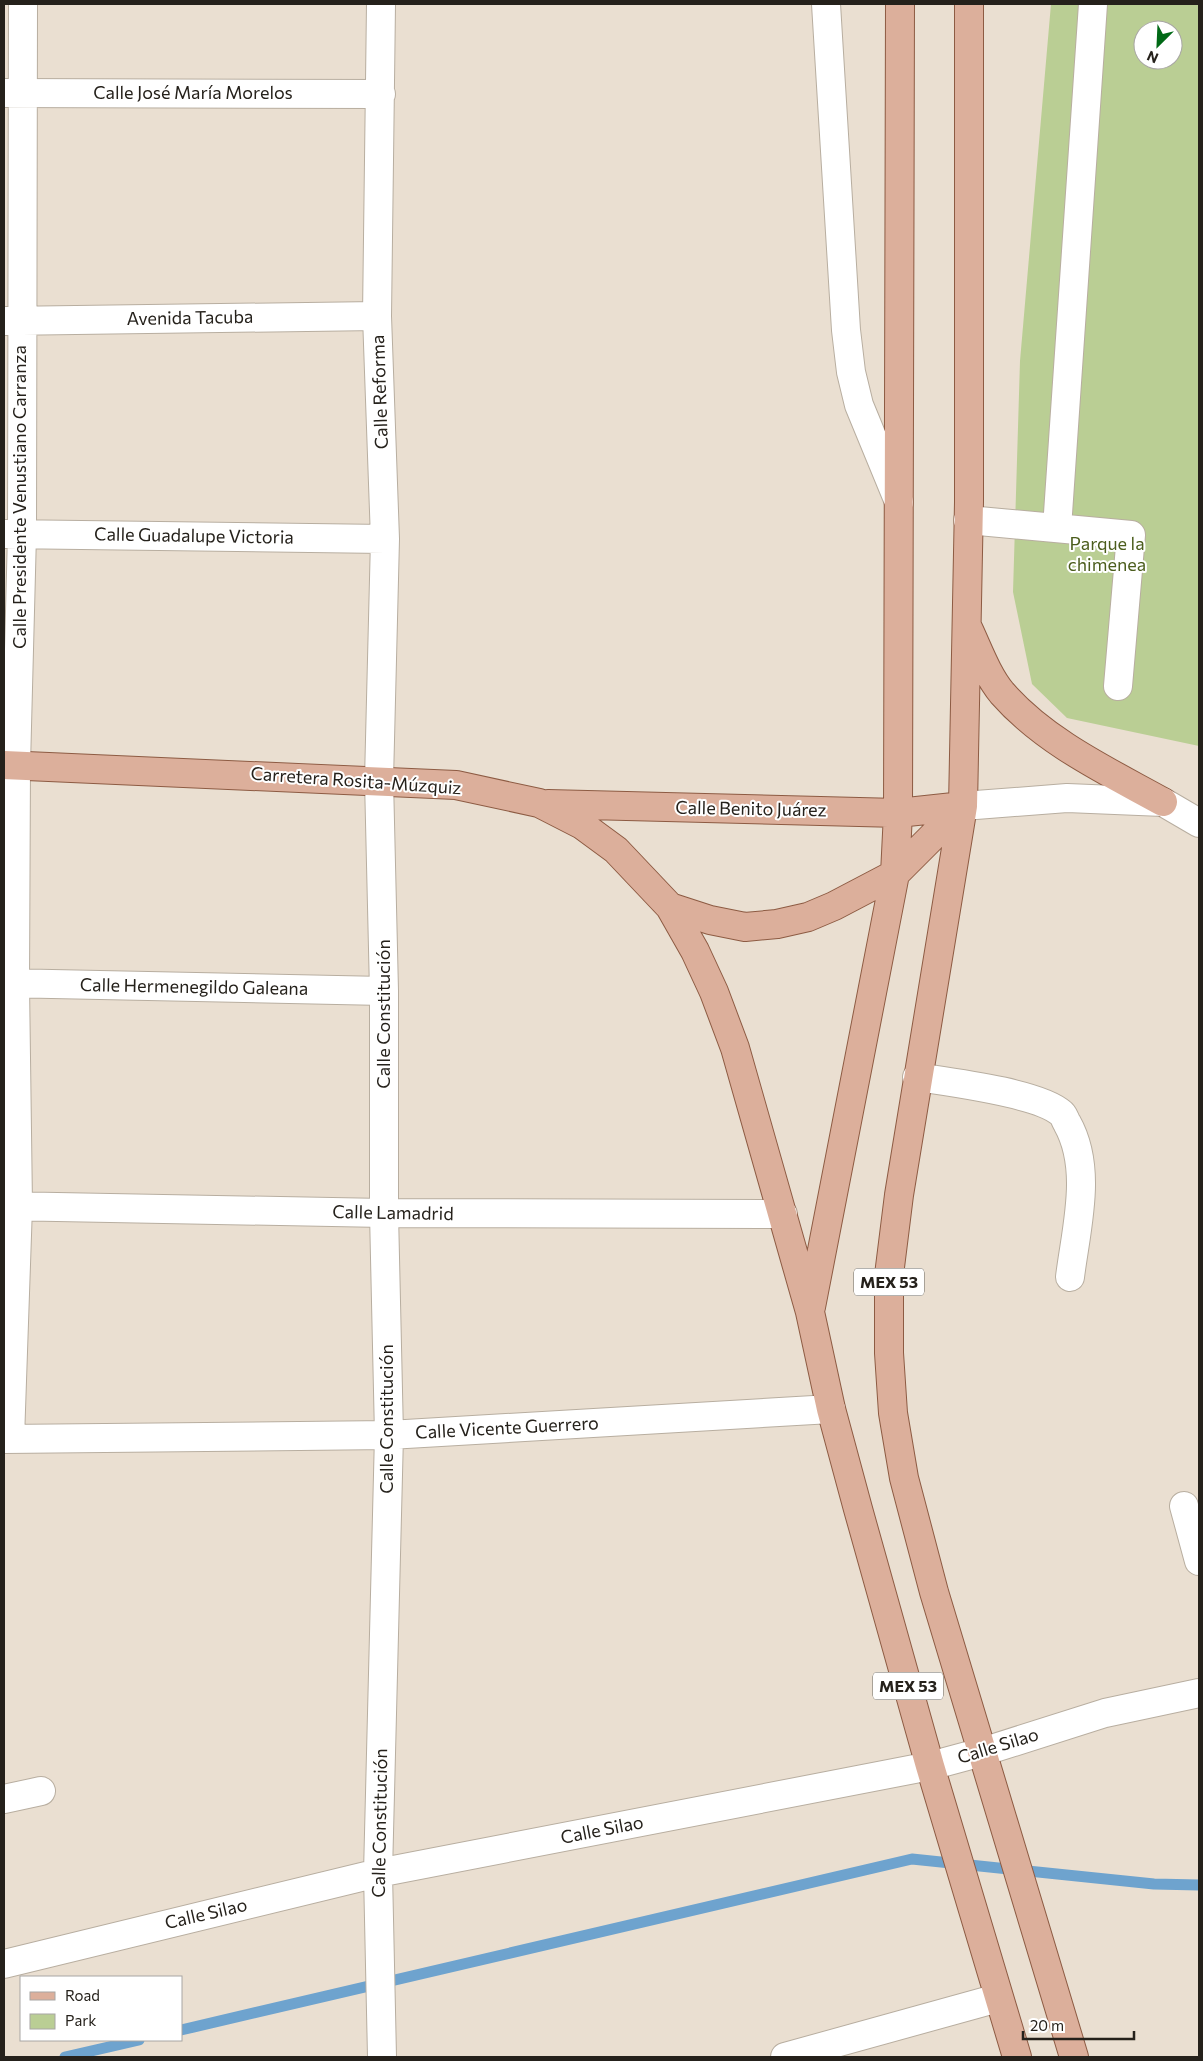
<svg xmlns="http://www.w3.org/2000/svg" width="1203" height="2061" font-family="Commissioner,sans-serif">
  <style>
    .green { fill: #bace94; fill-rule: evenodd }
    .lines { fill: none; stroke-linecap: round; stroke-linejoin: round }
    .stream { stroke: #6ea3ce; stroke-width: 11 }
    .minor-casing { stroke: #b8aea0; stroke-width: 30 }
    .major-casing { stroke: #8d5b43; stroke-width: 30 }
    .minor { stroke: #fff; stroke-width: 28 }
    .major { stroke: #dcaf9b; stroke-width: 28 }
    .labels { text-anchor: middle; stroke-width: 4; stroke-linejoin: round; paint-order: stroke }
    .shield { fill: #fff; stroke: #66645f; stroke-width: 1 }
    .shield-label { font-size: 16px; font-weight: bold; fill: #25211b }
    .street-label { font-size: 18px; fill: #25211b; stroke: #fff }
    .park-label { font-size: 18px; fill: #4b5d1c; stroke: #fff }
  </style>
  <rect width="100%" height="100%" fill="#eadfd1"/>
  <!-- green -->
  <path class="green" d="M1051,4H1199V746L1067,718L1032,684L1013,592L1020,361ZM1143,30H1173V60H1143Z"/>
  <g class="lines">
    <!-- stream -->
    <path class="stream" d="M181,2030L912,1859L1154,1884L1199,1885
      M65,2057L139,2040"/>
    <!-- minor casing -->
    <g class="minor-casing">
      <path id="minor" d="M381,4L377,316L385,539L379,780L384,991V1213L389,1435L378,1873L382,2057
        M826,4L846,330L851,372L859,405L899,502
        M4,93L381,94
        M4,321L377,316
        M968,520L1131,535L1118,686
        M1057,528L1093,4
        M4,534L385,539
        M963,806L1067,798L1163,802L1199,823
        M4,983L384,991
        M917,1077C949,1082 1039,1093 1061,1113C1064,1115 1065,1120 1067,1123C1093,1169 1076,1228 1070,1277
        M4,1206L384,1213L783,1214
        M4,1439L389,1435L831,1409
        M10,1439L18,1206L15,984L16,765L22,534L23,4
        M1184,1506L1199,1561
        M4,1799L41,1791
        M4,1964L378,1873L930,1766L982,1752L1105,1713L1199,1693
        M785,2057L998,1998"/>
    </g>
    <!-- major casing -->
    <g class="major-casing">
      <path id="major" d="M969,4V502L963,806L899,1195L889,1275V1353L893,1413L904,1478L934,1592L1074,2057
        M968,628C978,649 987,675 1002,693C1045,742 1107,771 1163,802
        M4,765L456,785L539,803L582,825L616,850L670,907L695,951L714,992L735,1048L810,1312L831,1409L858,1509L930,1766L1017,2057
        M548,804L898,813L963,806
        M670,907L710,920L745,927L777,924L808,917L834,906L895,874L963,806
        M811,1307L895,874L898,813L900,4"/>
    </g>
    <!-- minor -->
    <use href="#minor" class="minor"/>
    <!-- major -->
    <use href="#major" class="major"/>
  </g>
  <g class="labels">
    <!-- shield labels -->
    <g class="shield">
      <rect x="854" y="1268.5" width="70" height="27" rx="4"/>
      <rect x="873" y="1672.5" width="70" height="27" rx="4"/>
    </g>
    <g class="shield-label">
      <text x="889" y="1288">MEX 53</text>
      <text x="908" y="1692">MEX 53</text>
    </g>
    <!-- street labels -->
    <g class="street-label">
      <text x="193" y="99">Calle José María Morelos</text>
      <text transform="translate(190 318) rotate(-1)" y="6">Avenida Tacuba</text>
      <text transform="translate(380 392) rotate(-92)" y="6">Calle Reforma</text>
      <text transform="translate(20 497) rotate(-90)" y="6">Calle Presidente Venustiano Carranza</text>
      <text transform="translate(194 536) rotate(1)" y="6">Calle Guadalupe Victoria</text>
      <text transform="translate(356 781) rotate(4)" y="6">Carretera Rosita-Múzquiz</text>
      <text transform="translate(751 809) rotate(1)" y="6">Calle Benito Juárez</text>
      <text transform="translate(194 987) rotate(1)" y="6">Calle Hermenegildo Galeana</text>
      <text transform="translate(384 1014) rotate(-90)" y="6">Calle Constitución</text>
      <text transform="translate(393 1213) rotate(1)" y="6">Calle Lamadrid</text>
      <text transform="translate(387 1419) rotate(-90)" y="6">Calle Constitución</text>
      <text transform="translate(507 1428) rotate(-3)" y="6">Calle Vicente Guerrero</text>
      <text transform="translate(998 1746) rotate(-17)" y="6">Calle Silao</text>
      <text transform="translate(380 1823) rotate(-89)" y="6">Calle Constitución</text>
      <text transform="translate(602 1830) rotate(-11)" y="6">Calle Silao</text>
      <text transform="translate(206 1914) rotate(-13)" y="6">Calle Silao</text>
    </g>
    <!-- park labels -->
    <g class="park-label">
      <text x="1107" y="550">Parque la<tspan x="1107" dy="21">chimenea</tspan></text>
    </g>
  </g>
  <!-- border -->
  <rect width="1203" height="2061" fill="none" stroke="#25211b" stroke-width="10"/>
  <!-- legend -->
  <rect x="20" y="1976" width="162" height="65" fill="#ffffff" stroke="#a8a6a4"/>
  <rect x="30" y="1992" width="25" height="8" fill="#dcaf9b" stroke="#a8a6a4"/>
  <text x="65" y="2001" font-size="15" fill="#25211b">Road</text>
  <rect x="30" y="2014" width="25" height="15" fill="#bace94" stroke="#a8a6a4"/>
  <text x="65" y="2026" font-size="15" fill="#25211b">Park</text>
  <!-- north arrow -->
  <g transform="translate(1158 45) rotate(204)"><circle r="24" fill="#ffffff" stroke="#a8a6a4"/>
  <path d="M0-4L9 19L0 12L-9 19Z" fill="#006916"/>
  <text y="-8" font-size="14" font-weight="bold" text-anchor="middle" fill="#25211b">N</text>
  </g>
  <!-- scale -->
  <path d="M1023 2031v8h111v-8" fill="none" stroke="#25211b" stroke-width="2.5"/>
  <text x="1030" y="2031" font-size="15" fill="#25211b" stroke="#ffffff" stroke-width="4" paint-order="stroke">20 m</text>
</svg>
